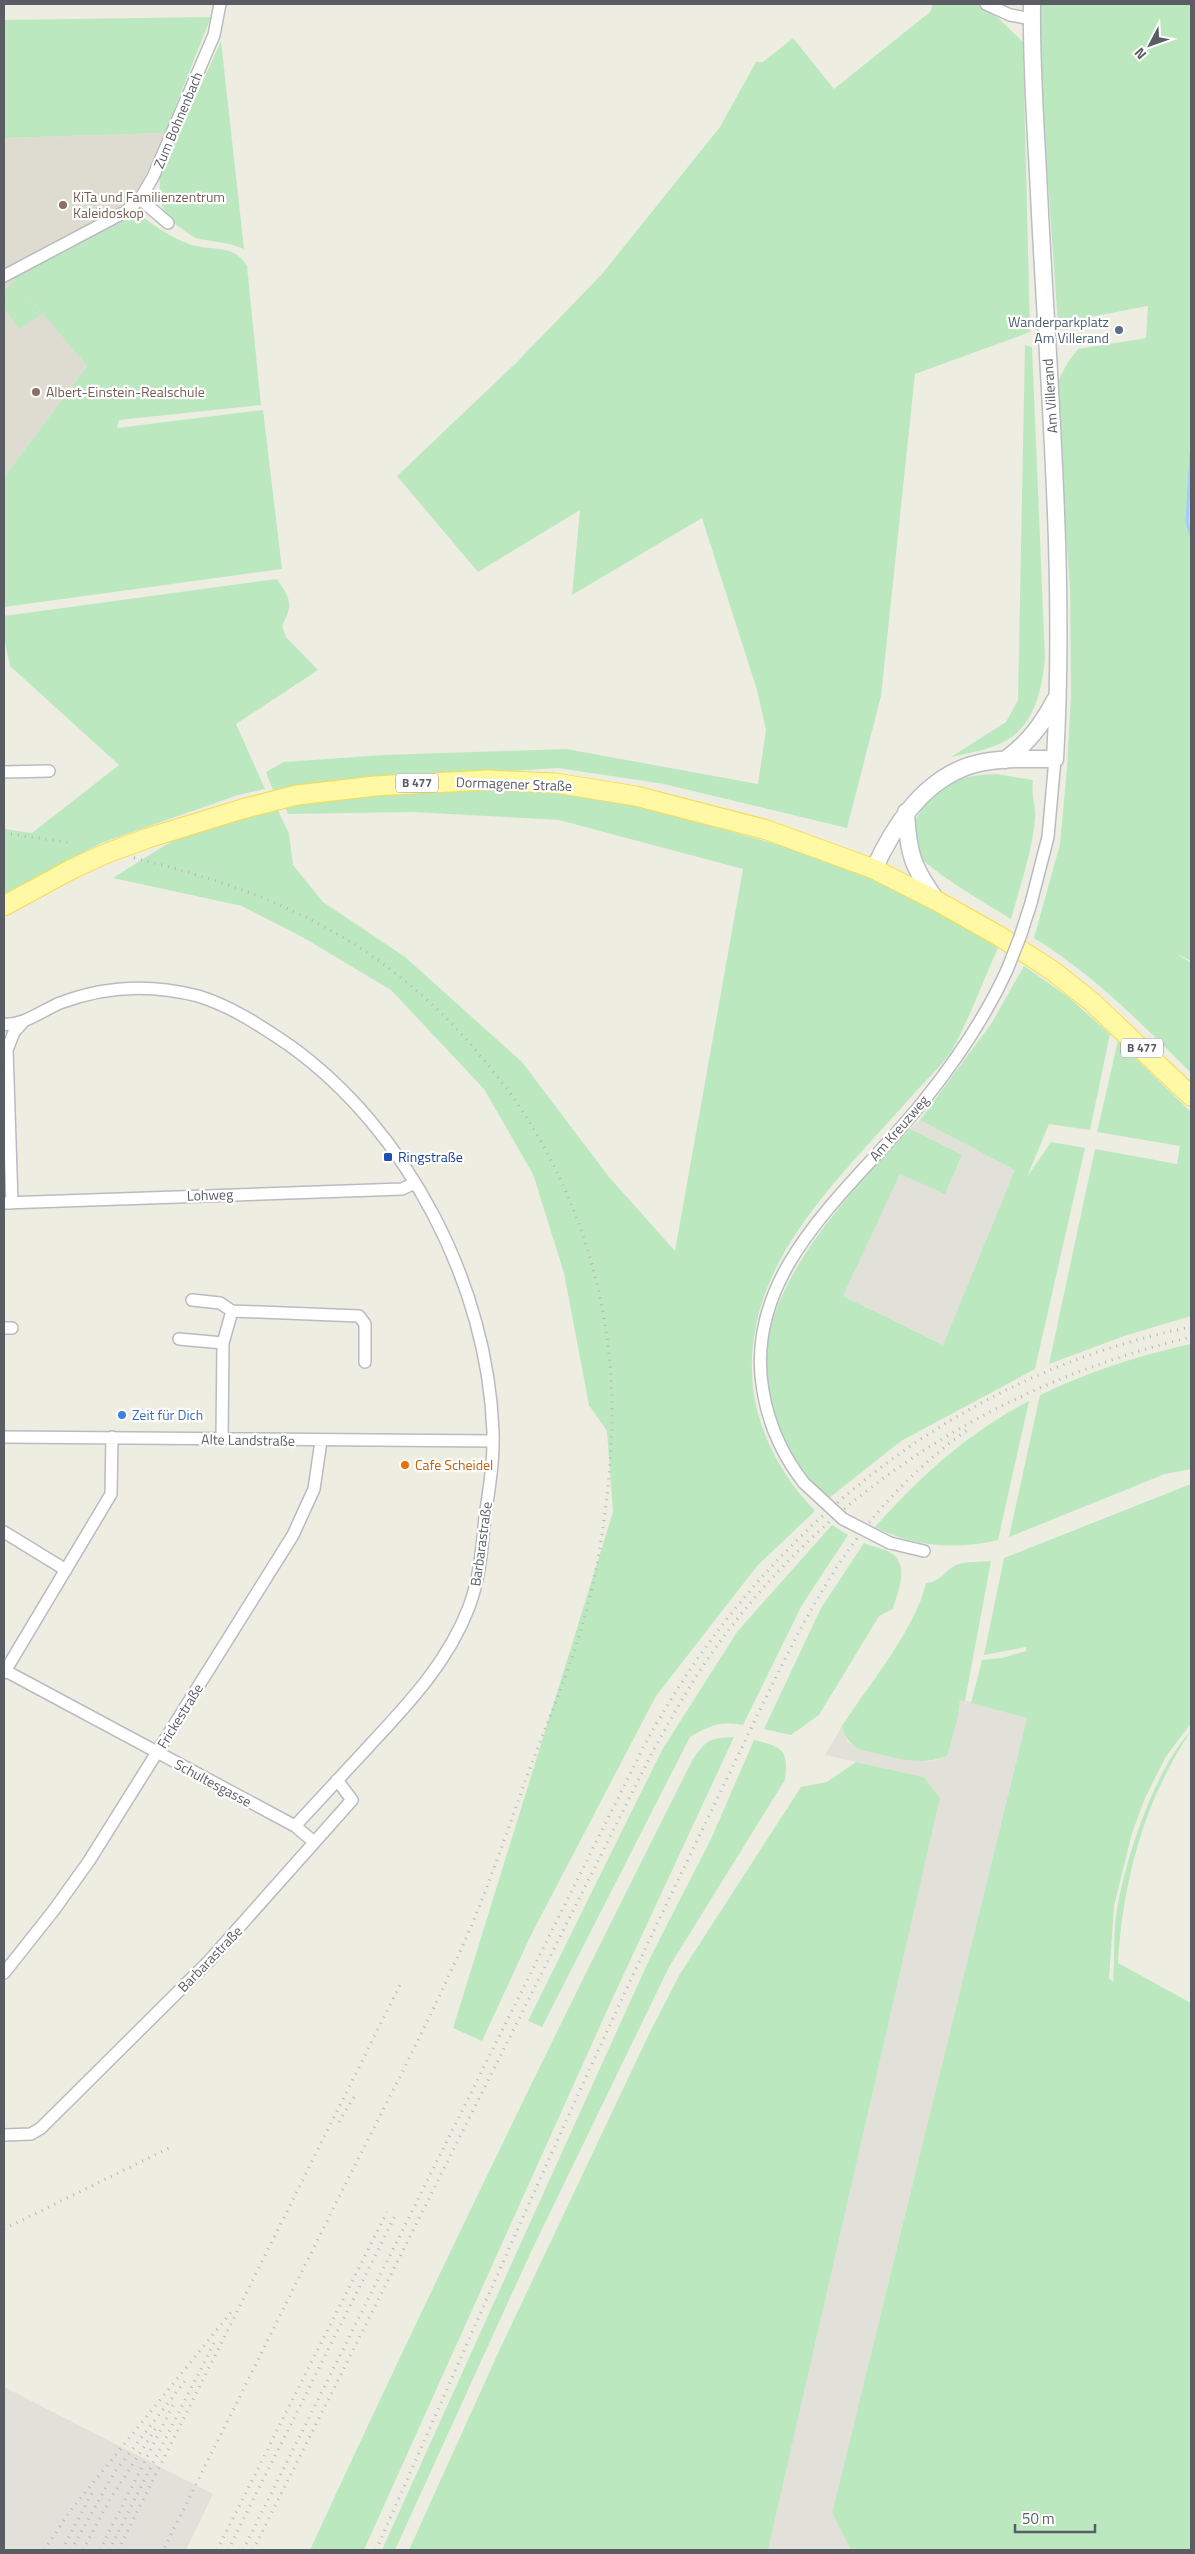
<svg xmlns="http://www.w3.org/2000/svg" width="1195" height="2554" font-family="'Titillium Web',sans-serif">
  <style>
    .industrial { fill: #e1e0d9 }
    .education { fill: #dedcd0 }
    .green { fill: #bce8c0 }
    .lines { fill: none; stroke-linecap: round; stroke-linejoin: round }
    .stream { stroke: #a1cdff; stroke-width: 3 }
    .street-casing { stroke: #b9bbc2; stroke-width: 14 }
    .secondary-casing { stroke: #babdc4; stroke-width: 19 }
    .primary-casing { stroke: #fbda4e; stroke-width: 21 }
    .street { stroke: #fff; stroke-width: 11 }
    .secondary { stroke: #fff; stroke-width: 16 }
    .primary { stroke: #fff9a6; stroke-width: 19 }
    .rail { stroke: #b5b6b7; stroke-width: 3; stroke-dasharray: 1 6; stroke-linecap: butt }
    .street-bridge-casing { stroke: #b9bbc2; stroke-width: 14; stroke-linecap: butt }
    .primary-bridge-casing { stroke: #fbda4e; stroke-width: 21; stroke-linecap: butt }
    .street-bridge { stroke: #fff; stroke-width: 11 }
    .primary-bridge { stroke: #fff9a6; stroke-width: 19 }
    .education-dot { fill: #8d6e63; stroke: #fff; stroke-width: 2 }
    .service-dot { fill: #5c6f8a; stroke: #fff; stroke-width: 2 }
    .transit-dot { fill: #1a4fb4; stroke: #fff; stroke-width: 2 }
    .shop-dot { fill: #3f7fe0; stroke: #fff; stroke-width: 2 }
    .food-dot { fill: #e8710a; stroke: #fff; stroke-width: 2 }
    .labels { text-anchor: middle; stroke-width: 4.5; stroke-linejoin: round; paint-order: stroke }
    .shield { fill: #fff; stroke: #8c8e92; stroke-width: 1 }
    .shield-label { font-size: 12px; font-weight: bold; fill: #5a5d64 }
    .street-label { font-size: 14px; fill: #5a5d64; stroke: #fff }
    .education-label { font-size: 14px; fill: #785e54; stroke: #fff; text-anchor: start }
    .service-label { font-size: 14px; fill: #4e5e75; stroke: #fff; text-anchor: end }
    .transit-label { font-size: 14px; fill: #164399; stroke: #fff; text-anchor: start }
    .shop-label { font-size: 14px; fill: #366cbe; stroke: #fff; text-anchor: start }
    .food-label { font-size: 14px; fill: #c56008; stroke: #fff; text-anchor: start }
  </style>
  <rect width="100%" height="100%" fill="#eeede1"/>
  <!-- industrial -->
  <path class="industrial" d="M920,1120L1016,1170L943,1345L843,1296L900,1173L945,1193L962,1156L910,1129Z
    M960,1699L1027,1718L832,2513L851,2550H768L940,1798L924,1777L825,1755L842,1726L847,1741L858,1749L927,1762L937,1760L947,1756L958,1717Z
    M4,2387L213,2494L186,2550H4Z"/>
  <!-- education -->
  <path class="education" d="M165,133L143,181L129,201L116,210L4,271V138Z
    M13,278L87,366L4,477V283Z"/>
  <!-- green -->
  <path class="green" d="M933,4H976L997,17L1023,42L1030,332L915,374L881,696L847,828L664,784L558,768L297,785L273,790L266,772L284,762L384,755L566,749L758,784L766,730L757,690L702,518L572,595L580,510L478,572L397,476L516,363L602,274L720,127L756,62H763L793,38L834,89L930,12Z
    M1039,4H1191V961L1175,953L1191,963V1073C1142,1024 1094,975 1034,938L1060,844L1067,768L1071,695L1070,589L1063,491L1059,379L1068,362L1078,349L1146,338L1148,306L1090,317C1082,330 1071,331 1058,325L1037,23Z
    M211,17L165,133L4,138V20Z
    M221,41L244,249C228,242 215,242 199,239C194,238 189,234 185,231C162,216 158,203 160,176Z
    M142,216C155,227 176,240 192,245C214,251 234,244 247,266L261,405L119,420L117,428L263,410L282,569L4,607V477L87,366L20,287L42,314L19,329L4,308V290L16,281L13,278L129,218Z
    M1025,345L1032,347L1045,659C1042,688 1035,724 1007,740C990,750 969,753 951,757L1006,722L1018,700Z
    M277,579C290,599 294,603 282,626L286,637L318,670L236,724L265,789L238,795L101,843L4,894V829L32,833L119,765L10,666L4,637V616Z
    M996,774L1033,780C1031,795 1036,807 1035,819C1032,853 1020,886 1011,919C991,906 919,866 912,846C907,831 918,816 925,804C939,779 970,775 996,774Z
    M557,783L797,850L872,876L999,946C984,978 969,1020 952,1050C941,1067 923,1083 910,1098C840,1178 748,1259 752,1373C754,1426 779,1473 815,1511L757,1566L656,1696L531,1935L482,2041L453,2028L613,1512L607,1431L589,1405L564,1273L533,1174L484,1089L391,990L306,939L242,906L113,878C162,847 215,811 273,800L289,834L293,865L323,902L405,957L522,1062L609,1177L675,1251L743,869L559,820L411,812L288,814L280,796Z
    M1024,966L1067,996L1110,1034L1090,1130L1049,1124L1027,1177L1051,1142L1085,1148L1035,1369L901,1441L829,1498C804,1479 789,1453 778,1424C771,1405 764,1374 766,1353C773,1272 856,1186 910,1129L962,1155L945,1194L900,1174L843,1296L943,1345L1015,1170L920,1120L991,1024Z
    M1118,1041L1191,1112V1316L1124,1336L1049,1364L1095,1149L1177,1164L1180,1146L1097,1132Z
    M1191,1344V1469L1165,1474L1009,1537L1040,1395C1088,1372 1139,1355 1191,1344Z
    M1029,1401L998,1540C956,1550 914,1547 875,1527C919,1477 969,1432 1029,1401Z
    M1191,1484V1723L1165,1758L1145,1798L1132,1833L1114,1906L1109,1978L1113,1982C1115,1961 1113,1939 1116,1917C1123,1865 1154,1769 1191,1731C1144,1801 1123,1880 1118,1963L1191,2003V2550H851L832,2513L1027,1718L971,1703L982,1660L1002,1658L1026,1651V1647L984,1655L1004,1558Z
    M832,1525L848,1535L802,1605L743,1725C721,1721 710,1725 690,1737L542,2027L528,2021L662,1750L737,1632Z
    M864,1543C873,1547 887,1549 894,1555C909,1569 897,1593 893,1609L879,1616L819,1715L791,1735L764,1729L821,1608Z
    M991,1561L965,1701L960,1700L958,1717L947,1756C918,1768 887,1755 858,1749C849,1742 845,1738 842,1726C868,1686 916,1628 926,1583C941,1582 944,1571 956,1565C966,1561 981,1562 991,1561Z
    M734,1737L609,2006L364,2550H310C433,2284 561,2020 693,1759C707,1739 710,1738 734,1737Z
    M754,1740C782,1747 789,1749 785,1780L669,1967L530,2254L395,2550H382L649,1960L711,1839Z
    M856,1762L924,1777L940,1798L768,2550H409L499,2351L650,2032L680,1974L801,1787L827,1782Z"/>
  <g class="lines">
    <!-- stream -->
    <path class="stream" d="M1191,454L1187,522L1191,535"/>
    <!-- street casing -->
    <g class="street-casing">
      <path id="street" d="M986,4L1010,15L1032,19
        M140,199L168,223
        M4,276L125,212L140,199L153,177L214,35L220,4
        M4,772L49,771
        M1031,903L1048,837L1055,759
        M4,1024C23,1026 43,1010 60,1003C104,986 152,984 198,996C231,1006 261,1026 289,1045C408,1130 488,1286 493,1432C494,1461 489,1489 485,1517C482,1547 480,1578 469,1607C448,1662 409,1703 370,1745C345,1772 320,1799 295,1826
        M4,1203L402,1189L415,1183
        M12,1203L7,1050L14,1032L23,1022
        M192,1300L220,1303L232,1311
        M4,1328H12
        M179,1339L223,1343
        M4,1437L493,1441
        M222,1439L223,1343L232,1311L359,1316L365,1324V1362
        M804,1483C782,1455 769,1426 763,1391C741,1267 859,1184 926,1098C957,1059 986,1016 1007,970
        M4,1532L66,1570
        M890,1543L924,1551
        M4,1670L295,1826L314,1842
        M4,1673L111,1494L112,1437
        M4,1973L54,1910L89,1861L293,1535L314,1489L321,1441
        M4,2135L31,2134L41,2128L209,1961L352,1800L337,1780"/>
    </g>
    <!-- secondary casing -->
    <g class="secondary-casing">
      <path id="secondary" d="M1005,760C1028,743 1042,725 1055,700
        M906,812C908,854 913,868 937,901
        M874,869C893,828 919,786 963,768C989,757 1027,759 1055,759C1066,571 1048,381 1039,193C1036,130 1031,67 1032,4"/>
    </g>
    <!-- primary casing -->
    <g class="primary-casing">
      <path id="primary" d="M148,838L242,809L297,795L375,786L488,780L555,783L636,796L767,830L874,869L937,901L999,936L1053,971L1092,1002L1191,1096
        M4,906L72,869"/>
    </g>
    <!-- street -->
    <use href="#street" class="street"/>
    <!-- secondary -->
    <use href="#secondary" class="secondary"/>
    <!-- primary -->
    <use href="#primary" class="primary"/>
    <!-- rail -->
    <path class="rail" d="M4,833L72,843
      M134,858C289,895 401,951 500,1080C570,1170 610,1287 612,1401C613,1469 602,1558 583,1623C568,1675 546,1725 527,1776C509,1827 491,1879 470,1929C432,2016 388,2100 345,2185C284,2307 224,2429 163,2550
      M339,2122L357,2092
      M4,2229L169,2148
      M44,2550L71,2510L232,2311
      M62,2550L93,2491
      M71,2550L114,2473L185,2381
      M83,2550L109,2501L158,2425
      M100,2550L173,2405
      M109,2550L214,2343
      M118,2550L401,1983
      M217,2550L387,2212
      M228,2550L395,2216
      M243,2550L643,1748C756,1536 952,1375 1191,1327
      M253,2550L652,1753C673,1715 694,1677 719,1643C833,1486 1004,1382 1191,1337
      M376,2550C476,2325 573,2098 680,1876C706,1822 732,1768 758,1714C815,1596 860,1507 970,1428"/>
    <!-- street-bridge casing -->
    <g class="street-bridge-casing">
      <path id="street-bridge" d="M1007,970L1020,937L1031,903
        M804,1483L843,1519L890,1543"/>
    </g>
    <!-- primary-bridge casing -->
    <g class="primary-bridge-casing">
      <path id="primary-bridge" d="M72,869L107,853L148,838"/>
    </g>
    <!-- street-bridge -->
    <use href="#street-bridge" class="street-bridge"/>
    <!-- primary-bridge -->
    <use href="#primary-bridge" class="primary-bridge"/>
  </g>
  <!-- markers -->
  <g class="education-dot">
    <circle cx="63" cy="205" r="5"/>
    <circle cx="36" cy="392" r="5"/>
  </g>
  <circle class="service-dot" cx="1119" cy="330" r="5"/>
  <rect class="transit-dot" x="383" y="1152" width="10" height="10" rx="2.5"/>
  <circle class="shop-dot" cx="122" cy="1415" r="5"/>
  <circle class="food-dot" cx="405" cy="1465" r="5"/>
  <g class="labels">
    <!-- shield labels -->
    <g class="shield">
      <rect x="396" y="773.5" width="42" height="19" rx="4"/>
      <rect x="1121" y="1038.5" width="42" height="19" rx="4"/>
    </g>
    <g class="shield-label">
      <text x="417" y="787">B 477</text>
      <text x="1142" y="1052">B 477</text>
    </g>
    <!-- street labels -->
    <g class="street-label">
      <text transform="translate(178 120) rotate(-67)" y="5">Zum Bohnenbach</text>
      <text transform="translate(1050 396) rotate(-94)" y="5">Am Villerand</text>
      <text transform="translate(514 784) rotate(2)" y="5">Dormagener Straße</text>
      <text transform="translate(899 1128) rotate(-49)" y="5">Am Kreuzweg</text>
      <text transform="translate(210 1195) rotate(-2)" y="5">Lohweg</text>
      <text transform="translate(248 1440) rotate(1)" y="5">Alte Landstraße</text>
      <text transform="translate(481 1544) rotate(-82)" y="5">Barbarastraße</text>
      <text transform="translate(180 1716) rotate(-58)" y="5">Frickestraße</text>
      <text transform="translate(213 1783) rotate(28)" y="5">Schultesgasse</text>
      <text transform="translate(210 1959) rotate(-46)" y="5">Barbarastraße</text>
    </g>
    <!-- education labels -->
    <g class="education-label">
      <text x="73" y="202">KiTa und Familienzentrum<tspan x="73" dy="16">Kaleidoskop</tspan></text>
      <text x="46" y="397">Albert-Einstein-Realschule</text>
    </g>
    <!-- service labels -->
    <g class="service-label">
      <text x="1109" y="327">Wanderparkplatz<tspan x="1109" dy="16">Am Villerand</tspan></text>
    </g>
    <!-- transit labels -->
    <g class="transit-label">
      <text x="398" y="1162">Ringstraße</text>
    </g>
    <!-- shop labels -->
    <g class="shop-label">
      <text x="132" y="1420">Zeit für Dich</text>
    </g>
    <!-- food labels -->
    <g class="food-label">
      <text x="415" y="1470">Cafe Scheidel</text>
    </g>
  </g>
  <!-- border -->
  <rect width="1195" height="2554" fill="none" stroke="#5a5d64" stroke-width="10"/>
  <!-- north arrow -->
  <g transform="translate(1150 45) rotate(229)" stroke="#ffffff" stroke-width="4" paint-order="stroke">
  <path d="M0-4L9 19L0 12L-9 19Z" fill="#5a5d64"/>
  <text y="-8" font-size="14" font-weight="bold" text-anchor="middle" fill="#5a5d64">N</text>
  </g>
  <!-- scale -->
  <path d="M1015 2524v8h80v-8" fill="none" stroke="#5a5d64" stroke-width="2.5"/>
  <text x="1022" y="2524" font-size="15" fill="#5a5d64" stroke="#ffffff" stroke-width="4" paint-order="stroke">50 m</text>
</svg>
